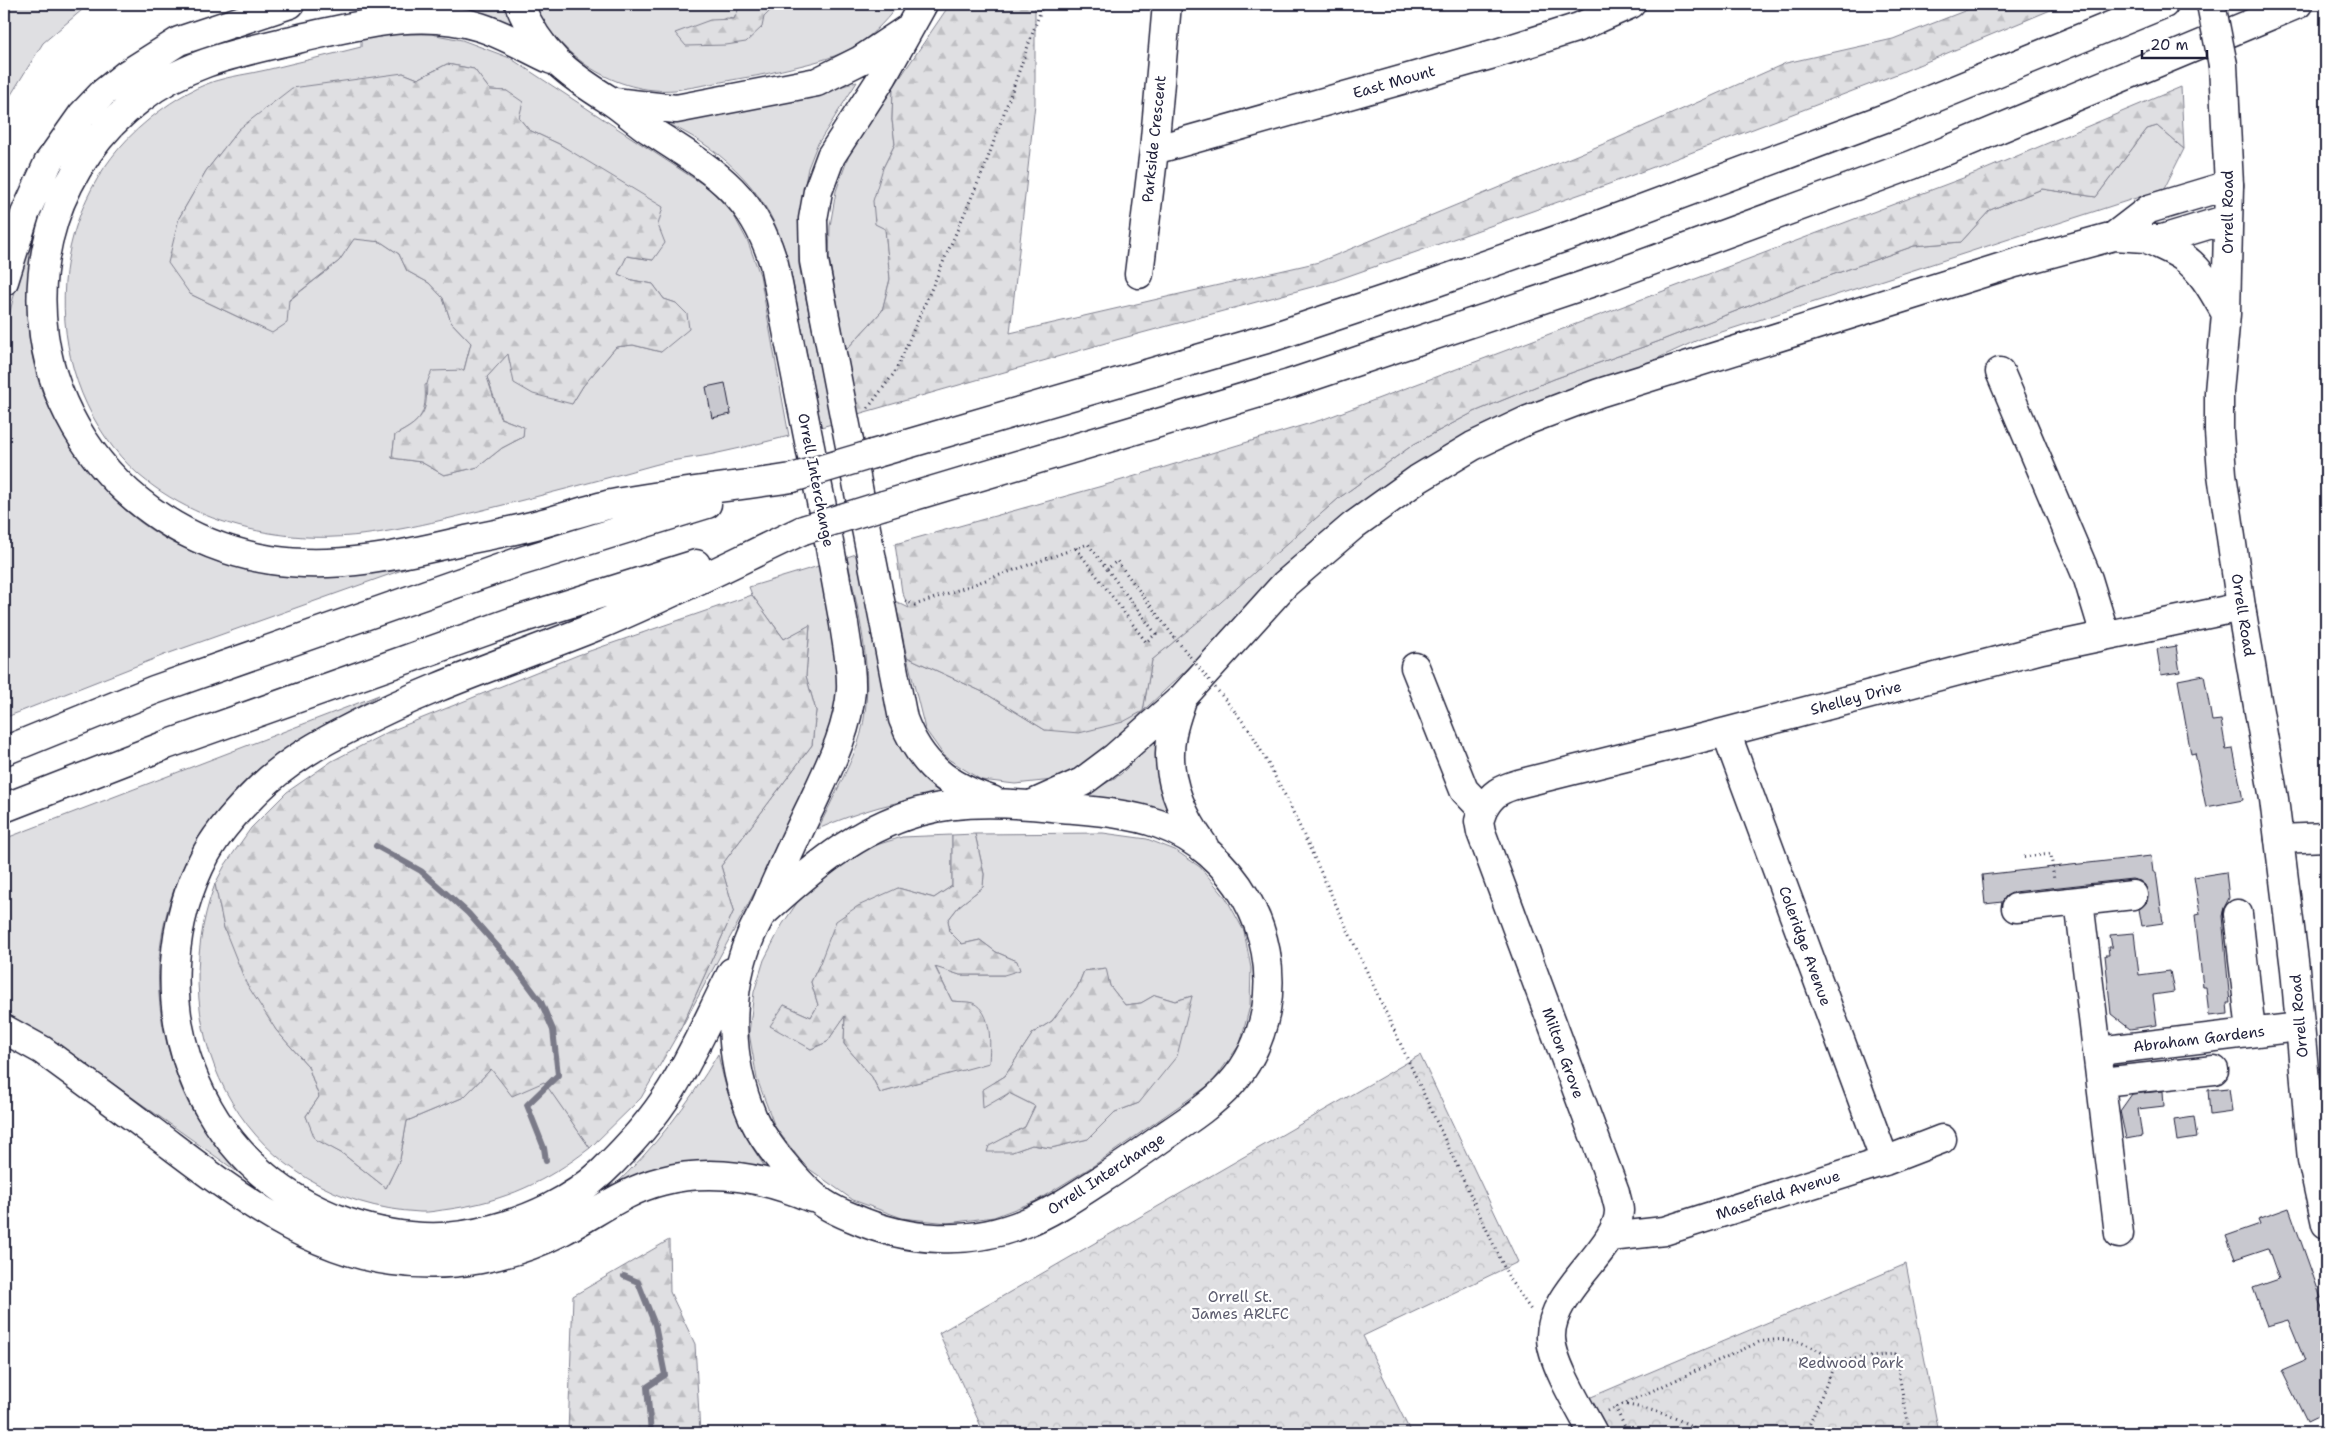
<svg xmlns="http://www.w3.org/2000/svg" width="2330" height="1437" font-family="'Shantell Sans',sans-serif">
  <style>
    .grass { fill: #dfdfe2; stroke: #80808e; fill-rule: evenodd }
    .forest { fill: url(#forest-firs); stroke: #80808e }
    .park { fill: url(#park-crowns); stroke: #80808e }
    .lines { fill: none; stroke-linecap: round; stroke-linejoin: round }
    .stream { stroke: #7a7a88; stroke-width: 6 }
    .building { fill: #c8c8cf; stroke: #22223b }
    .minor-casing { stroke: #22223b; stroke-width: 31 }
    .major-casing { stroke: #22223b; stroke-width: 31 }
    .highway-casing { stroke: #22223b; stroke-width: 31 }
    .path { stroke: #22223b; stroke-width: 3; stroke-dasharray: 1 4; stroke-linecap: butt }
    .minor { stroke: #fff; stroke-width: 28 }
    .major { stroke: #fff; stroke-width: 28 }
    .highway { stroke: #fff; stroke-width: 28 }
    .major-bridge-casing { stroke: #22223b; stroke-width: 31; stroke-linecap: butt }
    .highway-bridge-casing { stroke: #22223b; stroke-width: 31; stroke-linecap: butt }
    .path-bridge { stroke: #22223b; stroke-width: 3; stroke-dasharray: 1 4; stroke-linecap: butt }
    .major-bridge { stroke: #fff; stroke-width: 28 }
    .highway-bridge { stroke: #fff; stroke-width: 28 }
    .labels { text-anchor: middle; stroke-width: 4.5; stroke-linejoin: round; paint-order: stroke }
    .street-label { font-size: 15px; fill: #22223b; stroke: #fff }
    .park-label { font-size: 15px; fill: #5b5b6d; stroke: #fff }
  </style>
  <defs>
    <pattern id="forest-firs" width="22" height="20" patternUnits="userSpaceOnUse" patternTransform="scale(1.25)"><rect width="22" height="20" fill="#dfdfe2"/><path d="M5 1l3.5 6h-7zM16 11l3.5 6h-7z" fill="#bfbfc3"/></pattern>
    <pattern id="park-crowns" width="20" height="18" patternUnits="userSpaceOnUse" patternTransform="scale(1.25)"><rect width="20" height="18" fill="#dfdfe2"/><path d="M2 6a3 3 0 1 1 6 0M12 15a3 3 0 1 1 6 0" fill="none" stroke="#bfbfc3"/></pattern>
  </defs>
  <rect width="100%" height="100%" fill="#fff"/>
  <filter id="ink" filterUnits="userSpaceOnUse"><feTurbulence type="fractalNoise" baseFrequency=".02" numOctaves="2"/><feDisplacementMap in="SourceGraphic" scale="10" xChannelSelector="R" yChannelSelector="G"/><feConvolveMatrix kernelMatrix="1 2 1 2 8 2 1 2 1" color-interpolation-filters="sRGB"/></filter>
  <g filter="url(#ink)">
    <!-- grass -->
    <path class="grass" d="M4,4H89L43,43L4,106Z
      M445,4H504L514,27L478,11Z
      M534,4H741L734,19L727,18L676,33L764,17L777,4H899C865,47 846,55 795,67C777,71 760,76 743,78C720,82 697,87 675,90C616,95 558,56 534,4Z
      M396,34H431L462,40L510,58L710,189L733,214L748,242L760,275L789,436C765,442 742,448 718,453C697,458 675,459 654,465C597,481 540,496 483,510C415,527 345,545 276,534C226,527 178,508 139,475C36,383 40,208 147,121C166,105 190,89 215,81C231,76 249,74 266,70C298,62 330,55 361,47V38ZM447,64L474,69L490,90L507,91L519,118L529,130L559,144L590,165L653,260L627,256L617,274L632,280L653,284L664,299L676,303L661,352L633,345L616,347L583,386L572,404L510,364L508,353L487,377L501,418L523,427V437L502,448L478,467L444,475L421,462L392,458L395,435C421,422 427,414 425,385L464,370L471,343L451,322L443,298L429,283L407,271L399,254L381,242L354,238L339,261L257,326L190,294L179,218L206,171L239,129L403,73L418,79Z
      M857,82L817,145L808,168L799,216V265L832,424L821,427C814,391 807,355 800,319C795,294 791,268 783,244C763,186 717,145 662,121L811,95Z
      M893,88L892,120L895,144L883,168L885,228L890,279L882,311L846,350L829,258L830,226L836,191L849,155Z
      M2157,126L2184,149L2164,189L1700,339L1634,369L1497,423L1220,638L1143,711L1109,750L1085,767L1053,780L1015,784L981,780L945,757L925,729L907,657L985,693L1045,730L1143,710L1152,660L1339,498L1414,444L1474,412L1554,379L1657,342L1792,289L1914,246L1961,242L1990,210L2042,189L2096,197L2147,129Z
      M35,228C29,274 23,314 33,360C39,391 54,421 71,447C116,515 175,557 257,570C273,573 291,569 307,569C343,567 380,566 416,565L164,655L4,718V336L21,267Z
      M856,554L894,735C905,760 920,778 943,795C898,800 859,811 818,829C831,802 846,774 857,746C879,684 859,619 847,557Z
      M822,565L837,669V701L832,734L813,784L679,1032L734,910L721,866L812,745L816,711L806,676L810,626L784,639L752,595L749,587Z
      M379,695C330,723 276,748 237,789C168,861 141,959 170,1055C177,1078 185,1101 199,1121C216,1147 239,1170 263,1190L57,1044L4,1012V839Z
      M1161,734L1173,814C1135,801 1110,800 1070,799L1103,785L1121,774Z
      M1103,833L1147,839L1175,850L1200,867L1226,898L1244,931L1251,968L1250,1006L1240,1044L1212,1083L1093,1166L1036,1201L994,1217L948,1223L902,1218L853,1200L805,1166L775,1127L757,1079L749,1033L754,992L764,960L782,925L805,891L832,867L867,848L902,837L952,835V886L934,898L898,888L820,963L811,982L818,1005L811,1017L784,1005L794,1038L811,1049L827,1042L845,1015L844,1044L872,1077L880,1093L989,1062L972,1003L952,1001L935,966L960,975H1004L1017,961L996,952L980,940L962,944L950,932L948,920L959,906L983,887L984,874L975,834ZM1105,968L1110,986L1125,1005L1141,1003L1155,995L1175,1001L1192,996L1139,1103L1115,1112L1088,1139L1051,1148L1032,1145L1012,1152L990,1146L1025,1127L1035,1106L1009,1093L1000,1100L995,1082L1005,1076L1033,1033L1052,1021L1077,988L1084,971Z
      M215,884L224,928L276,1030L308,1066L319,1097L306,1116L316,1139L343,1154L386,1188L400,1159L407,1121L464,1097L491,1069L544,1081L590,1148C546,1182 505,1201 450,1209C440,1210 429,1213 420,1212C249,1203 158,1038 215,884Z
      M718,1054C728,1101 738,1127 765,1167C710,1155 662,1161 612,1188C654,1148 688,1105 718,1054Z"/>
    <!-- forest -->
    <path class="forest" d="M741,4H777L764,17L762,27L746,42L726,45L686,46L675,33L710,20L734,19Z
      M950,4H1035V104L1010,333L1319,262L1613,140L1786,63L1893,39L1982,4H2065L1897,74L1609,184L1334,281L1116,340L858,414L846,350L882,311L890,279L885,229L875,224L873,201L883,168L895,144L892,120L893,88Z
      M447,64L474,69L490,90L507,91L523,102L519,118L529,130L559,144L663,207L658,225L665,243L653,260L627,256L618,274L632,280L653,284L664,299L676,303L687,314L689,329L661,352L633,345L616,347L583,386L572,404L533,394L514,383L508,354L487,377L500,418L524,427L523,437L502,448L478,467L444,475L421,462L392,458L395,435C409,428 425,419 426,401C428,385 424,388 432,371L464,370L471,343L451,322L443,298L429,283L407,271L399,254L381,242L354,239L339,261L289,300L287,323L272,333L190,294L168,263L179,218L206,171L239,129L292,88L403,73L418,79Z
      M2181,87L2184,149L2157,126L2147,129L2096,197L2042,189L1990,210L1961,242L1914,246L1792,289L1657,342L1554,379L1474,412L1414,444L1339,498L1204,617L1152,660L1143,711L1123,722L1079,733L1045,730L985,693L907,657L895,601L909,608L902,592L895,544L1102,486L1324,419L1979,172Z
      M752,595L784,639L810,625L806,676L816,711L812,745L721,866L734,910L679,1032L641,1098L590,1148L544,1082L512,1096L491,1069L464,1097L407,1121L400,1159L386,1188L343,1154L315,1139L306,1116L319,1097L308,1066L276,1030L246,983L224,928L215,884L225,865L251,828L287,792L332,761L388,732L578,655Z
      M975,834L984,874L983,887L959,906L948,920L950,932L962,944L980,940L996,952L1017,961L1020,970L1004,975H960L935,967L952,1001C958,1002 967,1001 973,1003C993,1013 990,1044 989,1063L880,1093L872,1077L844,1044L845,1016L827,1042L811,1049L770,1026L784,1005L811,1017L818,1005L811,982L820,963L836,921L858,906L898,888L934,898L952,886V835Z
      M1106,968L1110,986L1125,1005L1141,1003L1155,995L1175,1001L1192,996L1177,1056L1139,1103L1115,1112L1088,1139L1051,1148L1032,1145L1012,1152H987L989,1146L1025,1127L1035,1106L1009,1093L983,1108L982,1090L1005,1076L1033,1033L1052,1021L1077,988L1084,971Z
      M669,1240L670,1292L695,1344L700,1433H568L573,1296Z"/>
    <!-- park -->
    <path class="park" d="M1420,1055L1518,1262L1363,1336L1411,1433H984L939,1333Z
      M1906,1264L1939,1433H1593L1577,1403Z"/>
    <g class="lines">
      <!-- stream -->
      <path class="stream" d="M376,846L421,871L468,913L512,963L541,1002L553,1030L558,1075L527,1105L544,1148L546,1161
        M624,1276L638,1282L655,1325L665,1375L647,1387L651,1433"/>
    </g>
    <!-- building -->
    <path class="building" d="M725,383L731,414L712,418L706,387Z
      M2176,646L2180,672L2161,675L2157,649Z
      M2204,675L2212,721L2221,720L2226,750L2233,749L2243,800L2206,807L2195,753L2191,754L2178,680Z
      M2151,856L2153,872H2156L2163,923L2142,926L2139,909L2147,902L2148,893L2145,885L2140,881L2132,879L2014,892L2006,896L2002,902L1985,904L1982,875Z
      M2226,872L2229,898L2224,908L2222,916L2230,1003H2227L2228,1014L2209,1016L2206,987H2203L2195,915L2200,914L2194,877Z
      M2134,933L2139,975L2170,971L2174,992L2153,995L2157,1025L2130,1029L2111,1014L2105,955H2109L2108,947H2112L2110,935Z
      M2229,1088L2232,1112L2210,1115L2208,1090Z
      M2163,1091L2164,1106L2138,1109L2142,1136L2126,1139L2120,1111L2132,1094Z
      M2194,1117L2197,1138L2177,1141L2174,1120Z
      M2289,1208L2321,1298L2318,1299L2326,1318V1413L2307,1422L2282,1371L2305,1361L2288,1320L2267,1326L2253,1288L2279,1279L2268,1248L2235,1259L2226,1236L2260,1224L2258,1219Z"/>
    <g class="lines">
      <!-- minor casing -->
      <g class="minor-casing">
        <path id="minor" d="M1154,150L1497,53L1579,27L1631,4
          M1139,274L1154,150L1167,4
          M2000,372L2088,579L2105,635
          M1415,667L1464,790L1483,810L1479,821L1481,832L1615,1192C1616,1198 1619,1205 1619,1211C1619,1248 1549,1291 1551,1338C1552,1364 1581,1410 1593,1433
          M1726,732L1885,1161
          M1483,810C1492,793 1501,789 1518,784L1726,732L2042,649L2241,607
          M2279,839L2326,837
          M2016,908L2079,901
          M2238,914L2251,1032
          M2098,1051L2299,1027
          M2102,1082L2214,1070
          M2119,1234L2079,901L2133,895
          M1610,1237L1664,1231L1885,1161L1942,1139"/>
      </g>
      <!-- major casing -->
      <g class="major-casing">
        <path id="major" d="M2223,65L2229,185"/>
      </g>
      <!-- highway casing -->
      <g class="highway-casing">
        <path id="highway" d="M519,4C540,54 567,74 611,101C625,110 637,122 651,131C711,170 752,191 774,264C791,352 808,439 826,526C832,558 838,591 844,624C847,646 852,667 851,690C848,731 829,767 812,804C797,834 784,864 770,895C765,909 757,921 751,935C726,993 728,1061 753,1118C765,1144 800,1187 823,1203C832,1209 843,1214 853,1218C907,1242 970,1246 1025,1223C1053,1212 1077,1195 1102,1179C1124,1165 1145,1150 1166,1135C1217,1101 1254,1075 1266,1010C1280,932 1234,851 1159,824C1128,813 1094,811 1061,808C1014,803 964,799 918,812C855,830 809,871 762,914
          M923,4L883,76L831,156L818,191L813,219L814,261L903,719C920,764 947,786 992,800
          M552,60C528,49 505,35 480,27C420,8 360,25 301,38C243,52 187,61 140,99C100,129 70,172 54,220C4,377 109,534 271,560C336,570 403,555 466,540C492,535 518,530 543,523C566,517 589,509 612,504C671,493 732,487 792,478
          M614,102L676,109L817,82L861,60L906,30
          M2114,236L2149,209L2229,185L2226,314L2219,392V432L2222,474L2241,607L2274,799L2295,969L2312,1160L2326,1224
          M2148,239C2159,245 2173,250 2183,257C2203,271 2214,293 2226,314
          M4,281L25,214L48,163L82,115L103,93L127,74L179,41L290,4
          M873,454L1273,337L1431,284L1585,230L1893,115L2164,4
          M884,505L1289,384L1602,279L1912,165L2298,4
          M1183,697C1179,709 1174,722 1172,734C1164,774 1181,814 1204,846
          M4,751L154,690L515,563L707,504
          M1033,804L1082,782L1114,758L1183,697L1285,584L1354,525L1418,479L1473,446L1528,420L1599,393L2015,263L2114,236L2162,239L2228,219
          M4,808L166,745L514,621L696,564
          M732,972C712,1011 694,1053 671,1090C653,1119 627,1148 602,1172C572,1200 531,1219 492,1229C444,1243 394,1238 346,1222C195,1170 131,994 206,854C219,830 239,809 258,790C286,762 320,743 354,726C430,686 512,660 592,628C663,599 733,563 803,530
          M4,1029L42,1050C79,1077 116,1104 153,1132C225,1186 300,1248 392,1261C451,1269 510,1258 562,1231C595,1214 625,1190 662,1181C713,1168 765,1178 812,1198"/>
      </g>
      <!-- path -->
      <path class="path" d="M868,408L895,372L984,169L1043,4
        M1076,548L1146,642L1156,634L1107,569L1117,561L1174,637
        M905,601L915,605L1088,544L1107,569
        M1236,713L1251,732L1286,797L1510,1280L1531,1310
        M2024,857L2051,854L2054,881
        M1622,1404C1651,1409 1678,1416 1702,1433
        M1615,1407L1628,1433
        M1608,1411L1759,1342C1792,1336 1803,1341 1831,1358L1833,1368
        M1806,1433L1833,1368L1844,1360L1895,1354L1910,1433"/>
      <!-- minor -->
      <use href="#minor" class="minor"/>
      <!-- major -->
      <use href="#major" class="major"/>
      <!-- highway -->
      <use href="#highway" class="highway"/>
      <!-- major-bridge casing -->
      <g class="major-bridge-casing">
        <path id="major-bridge" d="M2211,4L2223,65"/>
      </g>
      <!-- highway-bridge casing -->
      <g class="highway-bridge-casing">
        <path id="highway-bridge" d="M792,478L873,454
          M803,530L884,505"/>
      </g>
      <!-- path-bridge -->
      <path class="path-bridge" d="M1174,637L1236,713"/>
      <!-- major-bridge -->
      <use href="#major-bridge" class="major-bridge"/>
      <!-- highway-bridge -->
      <use href="#highway-bridge" class="highway-bridge"/>
    </g>
  </g>
  <g class="labels">
    <!-- street labels -->
    <g class="street-label">
      <text transform="translate(1394 82) rotate(-16)" y="5">East Mount</text>
      <text transform="translate(1154 139) rotate(-84)" y="5">Parkside Crescent</text>
      <text transform="translate(2228 212) rotate(-90)" y="5">Orrell Road</text>
      <text transform="translate(816 480) rotate(79)" y="5">Orrell Interchange</text>
      <text transform="translate(2243 615) rotate(81)" y="5">Orrell Road</text>
      <text transform="translate(1856 698) rotate(-15)" y="5">Shelley Drive</text>
      <text transform="translate(1805 946) rotate(70)" y="5">Coleridge Avenue</text>
      <text transform="translate(2299 1016) rotate(-95)" y="5">Orrell Road</text>
      <text transform="translate(2199 1039) rotate(-7)" y="5">Abraham Gardens</text>
      <text transform="translate(1563 1053) rotate(70)" y="5">Milton Grove</text>
      <text transform="translate(1106 1174) rotate(-33)" y="5">Orrell Interchange</text>
      <text transform="translate(1778 1195) rotate(-18)" y="5">Masefield Avenue</text>
    </g>
    <!-- park labels -->
    <g class="park-label">
      <text x="1240" y="1302">Orrell St.<tspan x="1240" dy="17">James ARLFC</tspan></text>
      <text x="1851" y="1368">Redwood Park</text>
    </g>
  </g>
  <!-- margin -->
  <rect width="2330" height="1437" fill="none" stroke="#fff" stroke-width="20"/>
  <rect x="10" y="10" width="2310" height="1417" fill="none" stroke="#22223b" stroke-width="2" filter="url(#ink)"/>
  <!-- scale -->
  <path d="M2142 50v8h65v-8" fill="none" stroke="#22223b" stroke-width="2.5"/>
  <text x="2150" y="50" font-size="15" fill="#22223b" stroke="#ffffff" stroke-width="4" paint-order="stroke">20 m</text>
</svg>
